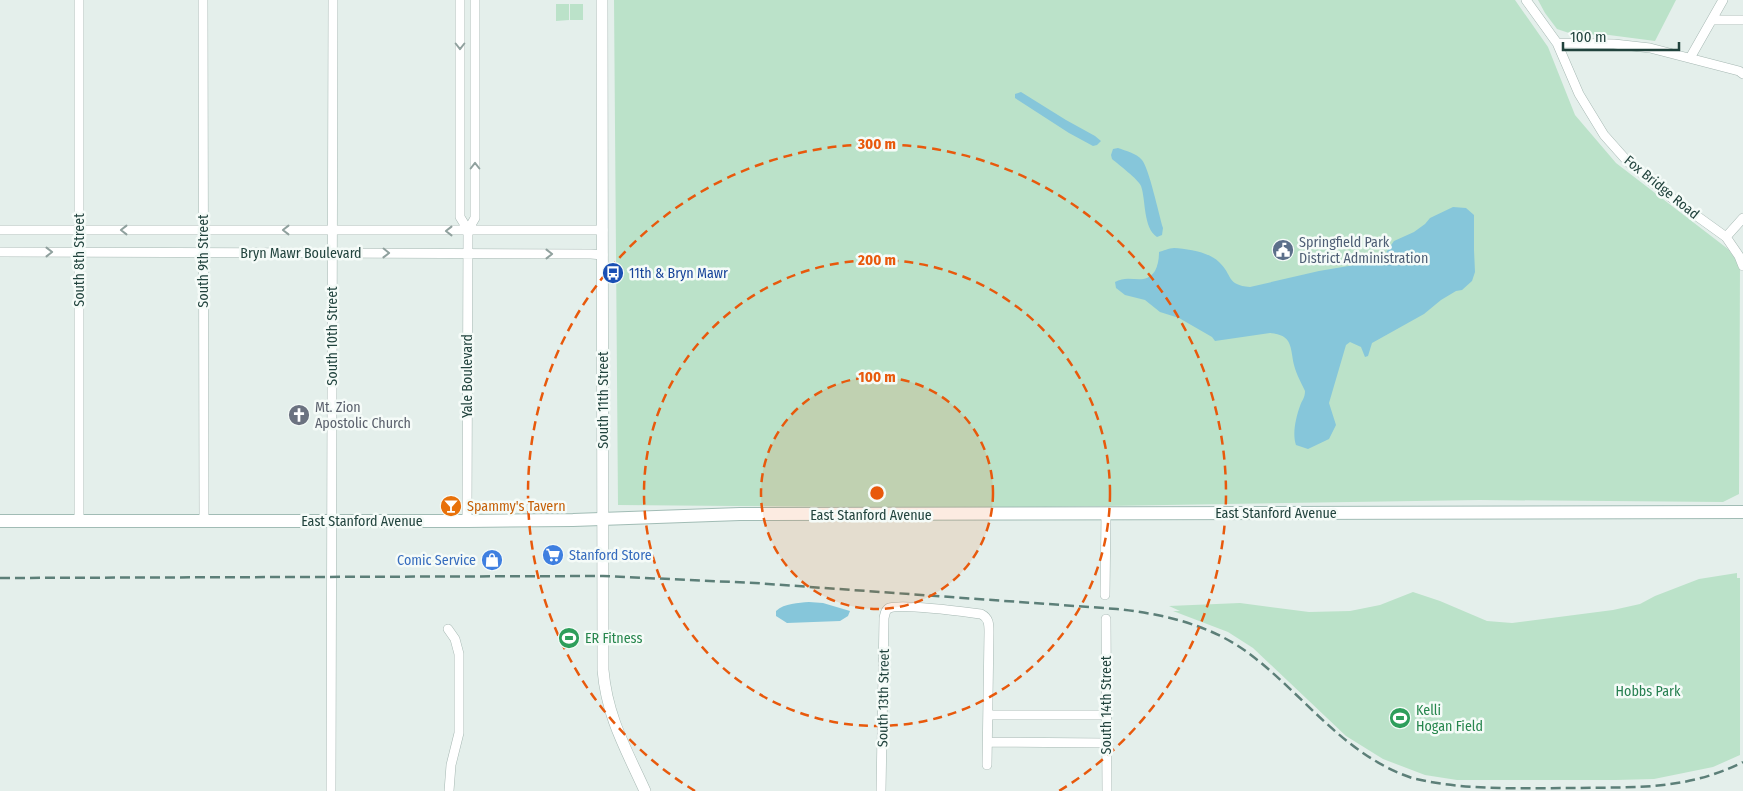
<svg xmlns="http://www.w3.org/2000/svg" width="1743" height="791" font-family="'Fira Sans Condensed',sans-serif">
  <style>
    .green { fill: #bbe2c9 }
    .water { fill: #86c6da }
    .lines { fill: none; stroke-linecap: round; stroke-linejoin: round }
    .minor-casing { stroke: #a6b8b3; stroke-width: 10 }
    .tertiary-casing { stroke: #a6b8b3; stroke-width: 12 }
    .secondary-casing { stroke: #a1bcb5; stroke-width: 14 }
    .minor { stroke: #fff; stroke-width: 9 }
    .tertiary { stroke: #fff; stroke-width: 11 }
    .secondary { stroke: #fff; stroke-width: 12 }
    .rail { stroke: #5c7f78; stroke-width: 2.5; stroke-dasharray: 10 5; stroke-linecap: butt }
    .oneway { stroke: #90a19e }
    .ring { fill: none; stroke: #e8590c; stroke-width: 2.5; stroke-dasharray: 9 6 }
    .labels { text-anchor: middle; stroke-width: 5; stroke-linejoin: round; paint-order: stroke }
    .street-label { font-size: 14px; fill: #21433d; stroke: #f5fbf8 }
    .service-label { font-size: 14px; fill: #4e5e75; stroke: #f5fbf8; text-anchor: start }
    .transit-label { font-size: 14px; fill: #164399; stroke: #f5fbf8; text-anchor: start }
    .worship-label { font-size: 14px; fill: #5b616d; stroke: #f5fbf8; text-anchor: start }
    .food-label { font-size: 14px; fill: #c56008; stroke: #f5fbf8; text-anchor: start }
    .shop-label { font-size: 14px; fill: #366cbe; stroke: #f5fbf8; text-anchor: start }
    .leisure-label { font-size: 14px; fill: #27864d; stroke: #f5fbf8; text-anchor: start }
    .park-label { font-size: 14px; fill: #267f50; stroke: #f5fbf8 }
    .centre { fill: #e8590c; stroke: #f5fbf8; stroke-width: 2.5 }
    .ring-label { font-size: 15px; text-anchor: middle; font-weight: bold; fill: #e8590c; stroke: #f5fbf8; stroke-width: 5; stroke-linejoin: round; paint-order: stroke }
  </style>
  <rect width="100%" height="100%" fill="#e4efeb"/>
  <!-- green -->
  <path class="green" d="M614,0H1515L1548,47L1575,115L1616,163L1728,249L1740,265L1739,494L1723,502L1480,500L981,508L618,505Z
    M1538,0H1676L1655,41L1609,35L1572,34L1557,29L1545,13Z
    M556,4H569V20L556,21Z
    M570,4H583V20H570Z
    M1737,573V578H1740V755L1713,767L1654,779L1616,780H1457L1425,775L1383,759L1346,736L1253,648L1228,632L1173,611H1180L1169,606L1240,603L1309,612L1350,611L1380,605L1413,592L1440,601L1487,621L1512,623L1613,610L1640,604L1655,596L1699,579Z"/>
  <!-- water -->
  <path class="water" d="M1021,92L1066,120L1095,136L1101,141L1097,145L1093,146L1069,133L1015,98V94Z
    M1118,148C1126,151 1136,153 1142,160C1149,168 1159,215 1163,228L1162,235L1157,237C1143,228 1146,200 1141,186C1138,179 1119,165 1112,159L1111,155L1113,149Z
    M1453,207L1466,208L1474,215V250L1475,272L1472,281L1462,290L1456,291L1441,300L1424,314L1372,343L1368,356L1365,357L1361,347L1350,342L1346,345L1329,403L1336,425L1329,439L1308,449L1296,445C1292,434 1296,417 1300,406C1302,400 1305,398 1305,391C1301,382 1297,376 1294,365C1290,347 1293,335 1270,333L1215,341L1212,337L1179,318L1160,312L1145,300L1125,295L1116,288L1115,282C1130,273 1144,287 1155,271C1158,265 1159,259 1159,252C1163,251 1169,248 1174,248C1188,249 1209,252 1219,262C1233,275 1226,285 1250,287L1319,271L1378,261L1385,254L1394,241L1414,232L1425,224L1430,218Z
    M809,602L823,603L850,611L848,616L840,621L787,623L776,616V611C785,603 798,603 809,602Z"/>
  <g class="lines">
    <!-- minor casing -->
    <g class="minor-casing">
      <path id="minor" d="M203,0L204,521
        M460,0V217L468,230L467,521
        M1526,0L1557,43L1579,94L1604,135L1628,162L1669,196L1726,237L1739,256L1743,266
        M1712,20H1743
        M1557,43L1614,44L1650,48L1739,71L1743,74
        M1690,58L1723,0
        M0,230H603
        M468,230L475,218V0
        M1726,237L1743,218
        M0,252L591,254L603,255
        M79,521V0
        M1105,595L1106,514
        M1106,619L1107,791
        M448,629L455,639L459,654V733L451,765L449,791
        M988,715H1105
        M988,742L1106,743
        M331,791L333,0
        M881,791L884,618C885,614 885,610 889,608C902,603 965,612 981,614C989,618 989,624 989,632L987,765"/>
    </g>
    <!-- tertiary casing -->
    <g class="tertiary-casing">
      <path id="tertiary" d="M602,0L603,670C607,717 626,749 645,791"/>
    </g>
    <!-- secondary casing -->
    <g class="secondary-casing">
      <path id="secondary" d="M0,521H467L573,520L740,514L1743,512"/>
    </g>
    <!-- minor -->
    <use href="#minor" class="minor"/>
    <!-- tertiary -->
    <use href="#tertiary" class="tertiary"/>
    <!-- secondary -->
    <use href="#secondary" class="secondary"/>
    <!-- rail -->
    <path class="rail" d="M0,578L603,576L755,583L1117,609C1164,614 1212,625 1251,655C1305,696 1344,755 1412,778C1464,791 1523,788 1577,788C1638,787 1687,790 1743,762"/>
  </g>
  <!-- one-way arrows -->
  <defs><path id="oneway-chevron" d="M-2-3.5L2.5 0L-2 3.5" fill="none" stroke-width="1.6" stroke-linecap="round" stroke-linejoin="round" transform="scale(1.25)"/></defs>
  <g class="oneway">
    <use href="#oneway-chevron" transform="translate(460 46) rotate(90)"/>
    <use href="#oneway-chevron" transform="translate(475 166) rotate(-90)"/>
    <use href="#oneway-chevron" transform="translate(124 230) rotate(-180)"/>
    <use href="#oneway-chevron" transform="translate(286 230) rotate(180)"/>
    <use href="#oneway-chevron" transform="translate(449 231) rotate(180)"/>
    <use href="#oneway-chevron" transform="translate(49 252)"/>
    <use href="#oneway-chevron" transform="translate(386 253) rotate(1)"/>
    <use href="#oneway-chevron" transform="translate(549 254)"/>
  </g>
  <!-- distance rings -->
  <circle cx="877" cy="493" r="116" fill="#e8590c" fill-opacity=".12"/>
  <g class="ring">
    <circle cx="877" cy="493" r="116"/>
    <circle cx="877" cy="493" r="233"/>
    <path d="M695 791A349 349 0 1 1 1059 791"/>
  </g>
  <!-- icons -->
  <defs>
    <g id="civic-disc" transform="scale(1.125)"><circle r="9.5" fill="#5c6f8a" stroke="#f5fbf8"/><path d="M-.6-6.5H3V-4.5H.6V-3L4-1V1h2V6H-6V1h2V-1L-.6-3ZM-1.2 2.5V6h2.4V2.5Z" fill="#fff"/></g>
    <g id="bus-disc" transform="scale(1.125)"><circle r="9.5" fill="#1a4fb4" stroke="#f5fbf8"/><path d="M-5-6H5V4H4V6H2V4H-2V6H-4V4H-5ZM-3.5-4V0h7V-4ZM-3.5 1.2v1.5H-2V1.2ZM2 1.2v1.5H3.5V1.2Z" fill="#fff"/></g>
    <g id="church-disc" transform="scale(1.125)"><circle r="9.5" fill="#6b7280" stroke="#f5fbf8"/><path d="M-1.2-6h2.4v3.5h3.3v2.4h-3.3V6h-2.4V-.1h-3.3v-2.4h3.3Z" fill="#fff"/></g>
    <g id="bar-disc" transform="scale(1.125)"><circle r="9.5" fill="#e8710a" stroke="#f5fbf8"/><path d="M-6-5H6L.8 .8V4.5H3.5V6h-7V4.5H-.8V.8Z" fill="#fff"/></g>
    <g id="supermarket-disc" transform="scale(1.125)"><circle r="9.5" fill="#3f7fe0" stroke="#f5fbf8"/><path d="M-6-5.5h2.5l.6 2H6L4.5 2H-2.5L-4.4-4H-6ZM-1.5 3.2a1.3 1.3 0 1 0 .1 0ZM3 3.2a1.3 1.3 0 1 0 .1 0Z" fill="#fff"/></g>
    <g id="shop-disc" transform="scale(1.125)"><circle r="9.5" fill="#3f7fe0" stroke="#f5fbf8"/><path d="M-5-2.5h2.3a2.7 3.5 0 0 1 5.4 0H5L5.5 6h-11ZM-1.5-2.5h3a1.5 2.3 0 0 0-3 0Z" fill="#fff"/></g>
    <g id="stadium-disc" transform="scale(1.125)"><circle r="9.5" fill="#2e9e5b" stroke="#f5fbf8"/><path d="M0-5a6.5 5 0 1 0 0 10a6.5 5 0 1 0 0-10ZM-3.5-1.8h7v3.6h-7Z" fill="#fff"/></g>
  </defs>
  <g fill-rule="evenodd">
    <use href="#civic-disc" x="1283" y="250"/>
    <use href="#bus-disc" x="613" y="273"/>
    <use href="#church-disc" x="299" y="415"/>
    <use href="#bar-disc" x="451" y="506"/>
    <use href="#supermarket-disc" x="553" y="555"/>
    <use href="#shop-disc" x="492" y="560"/>
    <use href="#stadium-disc" x="569" y="638"/>
    <use href="#stadium-disc" x="1400" y="718"/>
  </g>
  <g class="labels">
    <!-- street labels -->
    <g class="street-label">
      <text transform="translate(1662 187) rotate(39)" y="5">Fox Bridge Road</text>
      <text x="301" y="258">Bryn Mawr Boulevard</text>
      <text transform="translate(79 260) rotate(-90)" y="5">South 8th Street</text>
      <text transform="translate(203 261) rotate(-90)" y="5">South 9th Street</text>
      <text transform="translate(332 336) rotate(-90)" y="5">South 10th Street</text>
      <text transform="translate(467 376) rotate(-90)" y="5">Yale Boulevard</text>
      <text transform="translate(603 400) rotate(-90)" y="5">South 11th Street</text>
      <text x="1276" y="518">East Stanford Avenue</text>
      <text x="871" y="520">East Stanford Avenue</text>
      <text x="362" y="526">East Stanford Avenue</text>
      <text transform="translate(883 698) rotate(-89)" y="5">South 13th Street</text>
      <text transform="translate(1106 705) rotate(-90)" y="5">South 14th Street</text>
    </g>
    <!-- service labels -->
    <g class="service-label">
      <text x="1299" y="247">Springfield Park<tspan x="1299" dy="16">District Administration</tspan></text>
    </g>
    <!-- transit labels -->
    <g class="transit-label">
      <text x="629" y="278">11th &amp; Bryn Mawr</text>
    </g>
    <!-- worship labels -->
    <g class="worship-label">
      <text x="315" y="412">Mt. Zion<tspan x="315" dy="16">Apostolic Church</tspan></text>
    </g>
    <!-- food labels -->
    <g class="food-label">
      <text x="467" y="511">Spammy's Tavern</text>
    </g>
    <!-- shop labels -->
    <g class="shop-label">
      <text x="569" y="560">Stanford Store</text>
      <text x="476" y="565" text-anchor="end">Comic Service</text>
    </g>
    <!-- leisure labels -->
    <g class="leisure-label">
      <text x="585" y="643">ER Fitness</text>
      <text x="1416" y="715">Kelli<tspan x="1416" dy="16">Hogan Field</tspan></text>
    </g>
    <!-- park labels -->
    <g class="park-label">
      <text x="1648" y="696">Hobbs Park</text>
    </g>
  </g>
  <circle cx="877" cy="493" r="8" class="centre"/>
  <g class="ring-label">
    <text x="877" y="149">300 m</text>
    <text x="877" y="265">200 m</text>
    <text x="877" y="382">100 m</text>
  </g>
  <!-- scale -->
  <path d="M1563 42v8h116v-8" fill="none" stroke="#21433d" stroke-width="2.5"/>
  <text x="1570" y="42" font-size="15" fill="#21433d" stroke="#f5fbf8" stroke-width="4" paint-order="stroke">100 m</text>
</svg>
